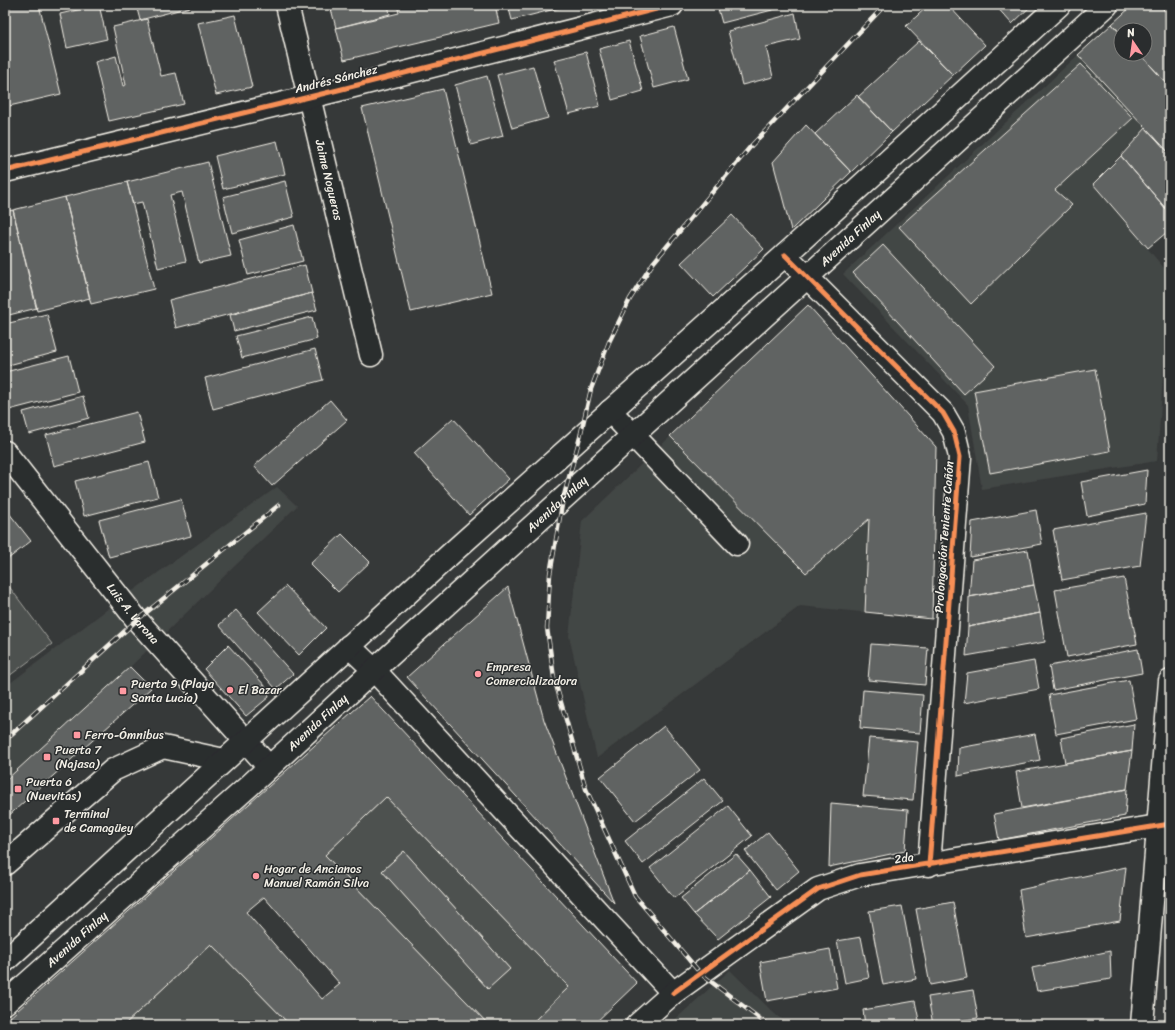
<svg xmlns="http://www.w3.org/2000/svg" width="1175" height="1030" font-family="Sriracha,sans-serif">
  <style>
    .built { fill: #434645 }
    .green { fill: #4e514f; stroke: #a1a19c; fill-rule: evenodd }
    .building { fill: #616362; stroke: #f4f1e8; fill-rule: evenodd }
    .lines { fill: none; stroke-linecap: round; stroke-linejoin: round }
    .minor-casing { stroke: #f4f1e8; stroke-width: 25 }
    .major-casing { stroke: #f4f1e8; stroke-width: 25 }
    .minor { stroke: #2a2d2e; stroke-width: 22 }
    .major { stroke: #2a2d2e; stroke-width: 22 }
    .rail-casing { stroke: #f4f1e8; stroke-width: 4.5 }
    .rail { stroke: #2a2d2e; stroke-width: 3; stroke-dasharray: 9; stroke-linecap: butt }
    .cycleway-casing { stroke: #2a2d2e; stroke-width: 8 }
    .cycleway { stroke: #f78f57; stroke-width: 5 }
    .poi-dot { fill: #ff9aa2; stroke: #2a2d2e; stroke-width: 1.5 }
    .labels { text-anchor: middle; stroke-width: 3; stroke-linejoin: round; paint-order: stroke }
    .street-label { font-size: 12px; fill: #f4f1e8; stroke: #2a2d2e }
    .poi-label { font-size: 12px; fill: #f4f1e8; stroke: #2a2d2e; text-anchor: start }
  </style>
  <rect width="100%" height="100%" fill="#363939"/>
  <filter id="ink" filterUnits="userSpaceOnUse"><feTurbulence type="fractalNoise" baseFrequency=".025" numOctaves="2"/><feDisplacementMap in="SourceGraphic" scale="8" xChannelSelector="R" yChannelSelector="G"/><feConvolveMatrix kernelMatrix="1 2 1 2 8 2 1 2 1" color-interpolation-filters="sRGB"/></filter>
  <g filter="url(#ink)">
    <!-- built -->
    <path class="built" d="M1078,55L1146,128L1093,184L1170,275L1157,461L982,489L968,405L843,274Z
      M808,305L936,447L932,619L800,606L597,758L569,636L582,521Z
      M277,487L297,506L130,667L5,781V687L109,608Z
      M730,970L777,1016L791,1025H669Z"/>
    <!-- green -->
    <path class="green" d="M5,581L52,644L5,679Z
      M386,797L569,987L530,1025H489L325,855ZM404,851L510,969L488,988L382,871Z
      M211,944L290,1025H124Z"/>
    <!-- building -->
    <path class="building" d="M5,5H39L61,94L5,107Z
      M99,5L107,39L67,48L60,14Z
      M136,5H198L140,20Z
      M330,5H388L390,14L336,28Z
      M397,5H422V7L430,5H495L499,23L344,60L336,28L399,13Z
      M508,5H563V7L512,20Z
      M717,5H779L780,8L722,23Z
      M929,5H948L985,45L953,75L906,26Z
      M995,5H1032L1012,24Z
      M1133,5H1160L1170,17V87L1140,54H1145V30H1121V34L1112,24Z
      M1160,5H1170V17Z
      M795,13L800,39L766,47L773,77L742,85L728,31Z
      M235,15L252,87L216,95L198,23Z
      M147,19L161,76L176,73L184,104L109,121L95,62L116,56L123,86L126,85L113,27Z
      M1112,24L1121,34V54H1140L1170,87V154L1078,55Z
      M674,27L688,79L654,88L640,36Z
      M629,41L643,91L612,100L599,49Z
      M919,41L953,75L892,132L858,97Z
      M586,52L600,106L569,114L554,60Z
      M1081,64L1133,118L1055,190L1072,205L971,304L899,227Z
      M533,66L548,118L512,128L497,75Z
      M487,76L503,136L471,145L455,85Z
      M443,89L492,293L411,312L362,108Z
      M857,95L892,132L851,172L815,134Z
      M806,125L851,172L791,230L773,162Z
      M1146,128L1170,154V191L1167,210L1121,156Z
      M277,141L285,174L223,189L215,156Z
      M1121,156L1167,210V232L1148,248L1093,184Z
      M208,162L231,256L199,263L182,192L170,195L186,261L158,268L142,202L133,204L127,182Z
      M285,181L294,217L232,233L223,197Z
      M127,182L154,289L91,304L65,197Z
      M65,197L90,298L37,311L13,210Z
      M13,210L37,308L5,316V212Z
      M732,215L764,249L713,297L681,263Z
      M294,225L303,261L248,275L239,240Z
      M883,245L995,366L964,394L853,273Z
      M305,265L312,293L176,328L169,300Z
      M312,293L317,310L234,331L230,315Z
      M808,305L936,447L932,619L865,612L869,519L806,573L670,436Z
      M47,314L57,352L5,366V324Z
      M312,317L317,339L242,358L236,336Z
      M315,349L323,380L213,409L205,378Z
      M69,356L78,392L5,411V372Z
      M1095,369L1110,451L990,473L974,391Z
      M83,396L89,418L29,434L23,412Z
      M330,400L347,420L272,486L254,466Z
      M137,412L145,442L54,466L46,435Z
      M453,418L509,479L469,515L414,453Z
      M149,462L158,497L84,516L75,481Z
      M1147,470L1145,504L1087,516L1081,482Z
      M181,499L191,536L109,557L99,520Z
      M5,508L31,541L8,559L5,555Z
      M1036,510L1042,544L970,557L972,522Z
      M1146,513L1140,566L1062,580L1053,530Z
      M342,534L370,562L338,592L310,564Z
      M1028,550L1034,585L969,597L972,560Z
      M1124,578L1137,644L1067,657L1055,590Z
      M1034,585L1040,613L968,627L969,597Z
      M286,586L326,628L299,655L258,612Z
      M508,587L544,720L614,903L407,677Z
      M236,610L293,674L276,689L219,625Z
      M1040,613L1045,642L966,656L968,627Z
      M871,644L928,648L925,685L868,680Z
      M228,645L267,688L269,697L246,716L204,669Z
      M1138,649L1142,673L1053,690L1049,666Z
      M1034,661L1039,689L964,703L967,673Z
      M130,667L151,688L5,819V781Z
      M1129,680L1136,719L1056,734L1049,695Z
      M863,690L923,695L920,733L860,728Z
      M370,696L637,983L593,1025H530L569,987L386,797L325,855L489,1025H378L374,1021L370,1025H290L211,944L124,1025H13L8,1019ZM264,897L340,984L322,999L246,912Z
      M1134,724L1132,751L1065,763L1061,738Z
      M664,726L700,770L635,821L600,777Z
      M1035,734L1040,760L958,776L959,748Z
      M869,738L918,742L913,800L863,796Z
      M1132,751L1127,789L1022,808L1016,772Z
      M704,778L723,801L643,864L625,841Z
      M1127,789L1125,816L999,840L994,814Z
      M831,803L908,810L905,851L829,867Z
      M728,806L752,836L674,898L650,868Z
      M768,832L799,871L776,890L745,851Z
      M404,851L510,969L488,989L382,871Z
      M736,854L750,870L694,914L681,898Z
      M1126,867L1120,921L1026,938L1019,890Z
      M750,870L771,897L718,939L694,914Z
      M953,902L967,978L930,985L916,909Z
      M902,906L916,979L883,985L869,911Z
      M861,937L869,978L845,983L837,941Z
      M830,949L837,988L767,1001L760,962Z
      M1110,951L1111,979L1037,991L1032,968Z
      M973,990L978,1018L933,1025L928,997Z
      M915,1001L920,1025H865L863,1010Z"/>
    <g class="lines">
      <!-- minor casing -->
      <g class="minor-casing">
        <g id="minor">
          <path id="s1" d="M287,5L371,355"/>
          <path d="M5,171L338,90L672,5"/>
          <path d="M785,255L943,413L954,432L960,457L929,865"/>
          <path d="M610,411L737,544"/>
          <path id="s2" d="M5,452L137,620L269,767"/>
          <path d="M349,646L374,670L673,993"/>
          <path d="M5,864L113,770L163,747L224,760"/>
          <path d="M637,1025L673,993L818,889L860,875L1170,824"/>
        </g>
      </g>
      <!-- major casing -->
      <g class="major-casing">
        <g id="major">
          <path d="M5,961L456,549L785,255L1059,5"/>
          <path id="s3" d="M5,1003L250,785L374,670L1107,5"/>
          <path d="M1142,1025L1170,681"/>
        </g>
      </g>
      <!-- minor -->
      <use href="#minor" class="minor"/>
      <!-- major -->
      <use href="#major" class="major"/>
      <!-- rail casing -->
      <g class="rail-casing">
        <path id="rail" d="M5,740L137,620L279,505
          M768,1025L701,974L635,896L586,789L554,678L547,628L550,574L563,499L580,437L591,389L609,342L630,299L653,263L751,146L885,5"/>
      </g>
      <!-- rail -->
      <use href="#rail" class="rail"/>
      <!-- cycleway casing -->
      <g class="cycleway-casing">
        <path id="cycleway" d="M5,171L338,90L672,5
          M785,255L943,413L954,432L960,457L929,865
          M673,993L818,889L860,875L1170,824"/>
      </g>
      <!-- cycleway -->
      <use href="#cycleway" class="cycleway"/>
    </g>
  </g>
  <!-- markers -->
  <g class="poi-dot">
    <circle cx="478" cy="674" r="4"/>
    <circle cx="230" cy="690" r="4"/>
    <rect x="119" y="687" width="8" height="8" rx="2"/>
    <rect x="73" y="731" width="8" height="8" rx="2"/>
    <rect x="43" y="753" width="8" height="8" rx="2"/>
    <rect x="14" y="785" width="8" height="8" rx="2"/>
    <rect x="52" y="817" width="8" height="8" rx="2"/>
    <circle cx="256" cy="876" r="4"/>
  </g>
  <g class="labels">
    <!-- street labels -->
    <g class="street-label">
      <text transform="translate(336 79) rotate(-14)" y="4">Andrés Sánchez</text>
      <text dy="4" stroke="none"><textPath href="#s1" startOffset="180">Jaime Nogueras</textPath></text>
      <text dy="4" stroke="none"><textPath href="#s3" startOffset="1140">Avenida Finlay</textPath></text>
      <text dy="4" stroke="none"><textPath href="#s3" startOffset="744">Avenida Finlay</textPath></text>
      <text transform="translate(944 537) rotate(-86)" y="4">Prolongación Teniente Cañón</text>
      <text dy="4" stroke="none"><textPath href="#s2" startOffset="206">Luis A. Varona</textPath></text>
      <text dy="4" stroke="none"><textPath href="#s3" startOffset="420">Avenida Finlay</textPath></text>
      <text transform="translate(904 858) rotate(-9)" y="4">2da</text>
      <text dy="4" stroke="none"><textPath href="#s3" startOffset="96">Avenida Finlay</textPath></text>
    </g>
    <!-- poi labels -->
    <g class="poi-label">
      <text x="486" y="671">Empresa<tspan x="486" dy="14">Comercializadora</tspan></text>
      <text x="131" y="688">Puerta 9 (Playa<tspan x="131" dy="14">Santa Lucía)</tspan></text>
      <text x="238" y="694">El Bazar</text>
      <text x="85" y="739">Ferro-Ómnibus</text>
      <text x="55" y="754">Puerta 7<tspan x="55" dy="14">(Najasa)</tspan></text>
      <text x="26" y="786">Puerta 6<tspan x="26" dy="14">(Nuevitas)</tspan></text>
      <text x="64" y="818">Terminal<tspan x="64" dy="14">de Camagüey</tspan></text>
      <text x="264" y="873">Hogar de Ancianos<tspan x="264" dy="14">Manuel Ramón Silva</tspan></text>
    </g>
  </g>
  <!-- margin -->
  <rect width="1175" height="1030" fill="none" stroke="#2a2d2e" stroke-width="20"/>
  <rect x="10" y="10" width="1155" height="1010" fill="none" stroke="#f4f1e8" stroke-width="1.5" filter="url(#ink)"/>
  <!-- north arrow -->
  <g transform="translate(1133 42) rotate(347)"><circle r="19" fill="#2a2d2e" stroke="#7b7b78"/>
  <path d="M0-3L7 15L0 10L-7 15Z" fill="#ff9aa2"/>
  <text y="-6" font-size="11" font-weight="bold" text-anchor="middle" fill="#f4f1e8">N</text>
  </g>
</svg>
